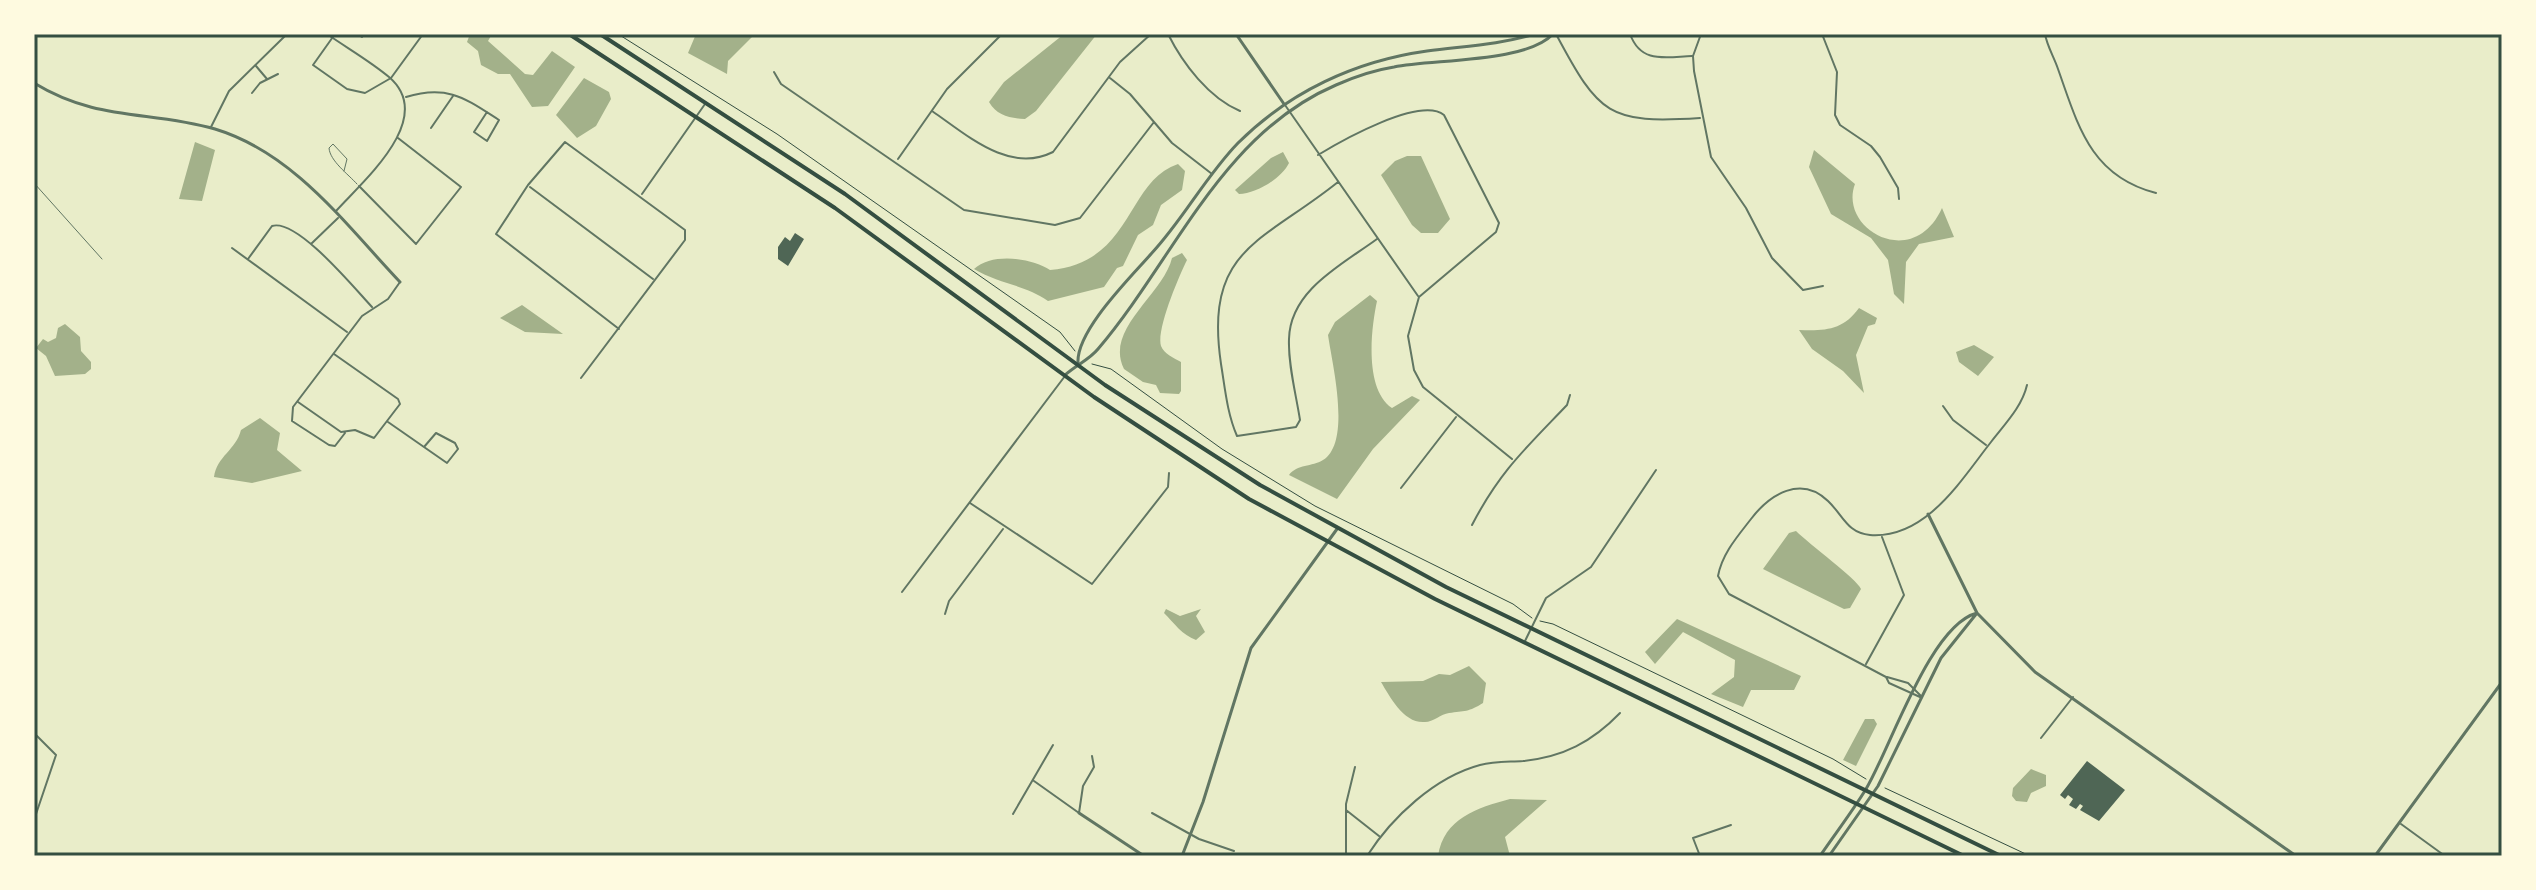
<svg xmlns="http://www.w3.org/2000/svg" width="2536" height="890" font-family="'Varela Round',sans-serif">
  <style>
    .water { fill: #a3b18a }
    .building { fill: #4f6655 }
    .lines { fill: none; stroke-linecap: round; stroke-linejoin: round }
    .path { stroke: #344e41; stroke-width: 1 }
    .service { stroke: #617663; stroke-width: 1 }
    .minor { stroke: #617663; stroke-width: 2 }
    .tertiary { stroke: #617663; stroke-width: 3 }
    .primary { stroke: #344e41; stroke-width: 4 }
    .neatline { fill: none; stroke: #344e41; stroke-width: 3 }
  </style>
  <rect width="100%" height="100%" fill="#e9edc9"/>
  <!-- water -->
  <path class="water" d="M470,34H492L488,41L525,74L533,75L552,51L575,67L548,106L532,107L510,74H498L481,65L478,51L467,42Z
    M696,34H755L728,61L727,74L688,53Z
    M1064,34H1097L1036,111L1025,119C1010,118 997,116 989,102L1004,82Z
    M584,78L609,92L611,99L596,126L577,138L556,115Z
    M195,142L215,150L202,201L179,199Z
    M1814,150L1855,184C1838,229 1913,272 1942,208L1954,237L1919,244L1906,262L1904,304L1894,294L1888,260L1871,238L1831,214L1809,167Z
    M1283,152L1289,163C1282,178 1256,194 1239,194L1235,190L1271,158Z
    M1407,156H1421L1450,219L1438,233H1421L1412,225L1381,175L1395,161Z
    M1178,164L1185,171L1182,190L1161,205L1153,225L1138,235L1123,266L1117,268L1104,287L1048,301C1026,285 999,284 974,269C992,252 1032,258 1050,270C1133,263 1126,181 1178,164Z
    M1182,253L1187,260C1179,276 1156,330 1161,346C1164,354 1174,358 1181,362V391L1179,394L1160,393L1156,385L1143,382L1124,369C1104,329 1163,295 1172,258Z
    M1370,295L1377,301C1371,329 1364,389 1392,408L1412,396L1420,400L1373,449L1337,499L1289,475C1297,464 1312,467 1323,460C1352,442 1332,363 1328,335L1335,322Z
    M522,305L563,334L525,332L500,318Z
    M1859,308L1877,318L1875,324L1868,326L1856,355L1864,393L1843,371L1812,349L1799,330C1826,331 1843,330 1859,308Z
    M65,324L80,337L81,351L91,362V369L85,374L55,376L46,356L36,348L43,339L48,342L56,338L58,328Z
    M1974,345L1994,357L1978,376L1959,362L1956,352Z
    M260,418L280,433L277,450L302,471L252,483L214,477C217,456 236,450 241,430Z
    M1796,531C1809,544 1857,579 1861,589L1850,608L1844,609L1763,569L1789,533Z
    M1166,609L1180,616L1201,609L1196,616L1205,632L1196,640C1182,635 1174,623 1164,613Z
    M1677,619L1801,676L1794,690H1751L1743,707L1711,694L1734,677L1735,660L1683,632L1655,664L1645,652Z
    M1469,666L1486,683L1483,703C1469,712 1464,711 1449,713C1441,714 1433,722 1425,722C1404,724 1390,697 1381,682L1423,681L1439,674L1450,675Z
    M1865,719H1874L1877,724L1856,766L1843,760Z
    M2031,769L2046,775V786L2031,793L2027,802L2016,801L2012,796L2013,788Z
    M1510,799L1547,800L1505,837L1510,856H1438C1444,818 1477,808 1510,799Z"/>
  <!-- building -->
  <path class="building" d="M795,233L804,239L788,266L778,259V247L785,237L790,241Z
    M2087,761L2125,790L2099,821L2080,810L2083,806L2080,804L2076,809L2069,805L2073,799L2068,795L2065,799L2060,795Z"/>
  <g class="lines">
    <!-- path -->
    <path class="path" d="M618,34L777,134L1060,332L1075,351
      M1092,364L1111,369L1222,449L1315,506L1513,604L1532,618
      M1540,621L1553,624L1833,759L1866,779
      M1885,788L2030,856"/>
    <!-- service -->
    <path class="service" d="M344,171L347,159L333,144L329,148C330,161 348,174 357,184
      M34,183L102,259"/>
    <!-- minor -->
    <path class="minor" d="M327,34C347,48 370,61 389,77C437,118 364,180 336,211
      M335,34L313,65L347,89L365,93L391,78L423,34
      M357,34L362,37L364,34
      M1168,34C1183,64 1209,98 1240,111
      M1556,34C1599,115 1609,124 1700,118
      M1630,34C1641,64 1665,57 1692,56
      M1701,34L1693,56L1694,71L1711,157L1746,208L1772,258L1803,290L1823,286
      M1822,34L1837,72L1835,115L1840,125L1871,146L1880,157L1898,188L1899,199
      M2045,34C2047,46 2054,57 2058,69C2078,125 2090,176 2156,193
      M256,66L267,79
      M774,72L781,84L964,210L1055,225L1080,218L1154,122
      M1110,78L1130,94L1172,143L1212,174
      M252,93L260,83L278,74
      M406,97C448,84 466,99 499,120L487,141L474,132L487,112
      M1285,105L1418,296
      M932,111C967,135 1009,174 1053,152L1120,62L1151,34
      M211,127L229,91L287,34
      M431,128L453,96
      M1318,155C1341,141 1420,96 1444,115L1499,223L1496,232L1419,297L1408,336L1414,370L1423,387L1512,459
      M898,159L947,89L1002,34
      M1338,182C1262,243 1204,248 1221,364C1225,388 1227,413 1237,436L1296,427L1300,420C1296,394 1288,365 1289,339C1290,290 1343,264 1377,239
      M359,186L416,244L461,187L398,138
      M530,187L653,279
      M642,194L705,104
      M311,244L338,218
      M232,248L347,332
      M248,259L272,226C297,218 355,289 372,307
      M581,378L685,240V230L565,142L528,185L496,234L619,329
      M298,402L341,432L355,430L374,438L400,404L398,399L334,354
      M1943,406L1953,420L1986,445
      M388,422L447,463L458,449L455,443L436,433L424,447
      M345,433L335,446L329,445L292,421L293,407L362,316L388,299L400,282
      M1401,488L1456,417
      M970,503L1092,584L1168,487L1169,473
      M1472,525C1500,471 1526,448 1567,405L1570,395
      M902,592L1065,376
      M945,614L949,601L1003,529
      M1525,641L1546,598L1591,567L1656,470
      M1866,664L1904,595L1882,537
      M1887,677L1908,683L1921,696
      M1920,697L1889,683L1886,677L1729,594L1718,576C1722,554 1737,537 1751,519C1770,494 1801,475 1828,501C1843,515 1847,533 1870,535C1926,539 1961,480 1991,442C2004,425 2022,407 2027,385
      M34,733L56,755L34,820
      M2041,738L2073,697
      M1034,781L1079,813L1083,786L1094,767L1092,756
      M1346,810L1379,836
      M1152,813L1199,839L1234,851
      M1013,814L1053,745
      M2401,824L2445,856
      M1346,856V804L1355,767
      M1367,856C1392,817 1435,777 1480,765C1494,761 1509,762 1523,761C1563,757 1592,742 1620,713
      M1700,856L1693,838L1731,825"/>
    <!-- tertiary -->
    <path class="tertiary" d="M1236,34L1284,104
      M34,83C98,122 149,110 215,129C294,153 345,224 400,282
      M1078,363C1076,331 1130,278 1151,254C1183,220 1205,177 1238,143C1289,92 1355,61 1427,51C1464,46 1498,45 1535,34
      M1065,375C1076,365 1089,360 1098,349C1174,260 1221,134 1336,85C1354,77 1375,70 1394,67C1434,59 1526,63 1553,34
      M1928,514L1977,613L2035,672L2296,856
      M1079,813L1144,856
      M1182,856L1203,802L1251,648L1337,529
      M1820,856C1835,834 1852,812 1866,789C1891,747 1930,625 1977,613
      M1829,856L1878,786L1941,658L1977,613
      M2375,856L2502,682"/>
    <!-- primary -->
    <path class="primary" d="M569,34L835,208L1094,397L1249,499L1435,599L1964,856
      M600,34L845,194L1105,385L1260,485L1446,587L2001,856"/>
  </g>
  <!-- border -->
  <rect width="2536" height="890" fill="none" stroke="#fefae0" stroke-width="72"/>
  <rect x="36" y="36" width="2464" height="818" class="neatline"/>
</svg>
